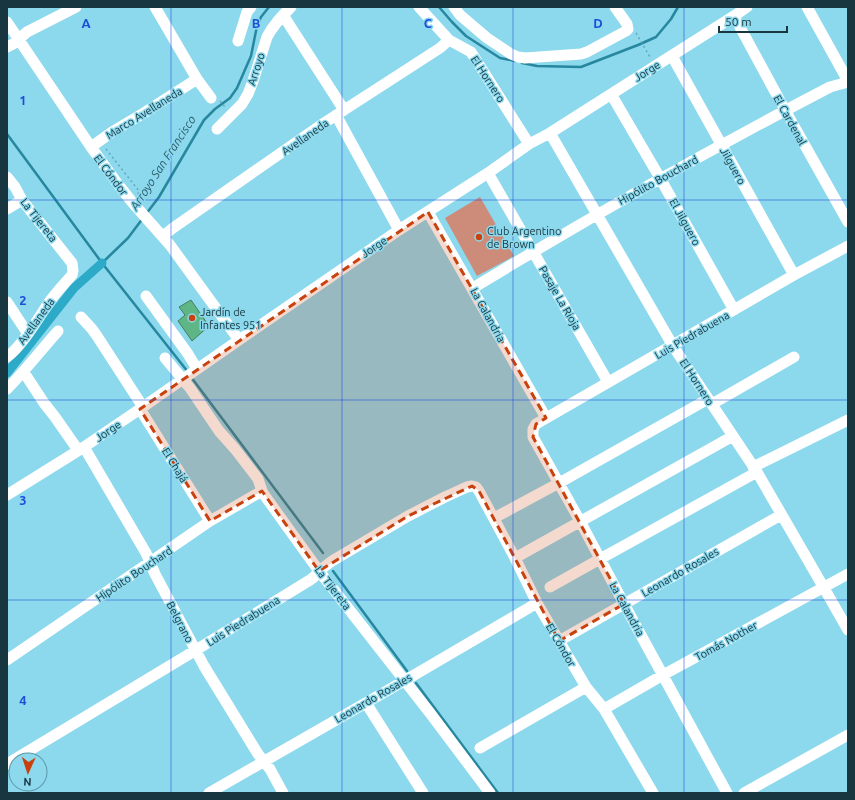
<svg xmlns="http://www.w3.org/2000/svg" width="855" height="800" font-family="Ubuntu,sans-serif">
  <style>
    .green { fill: #cc8c79 }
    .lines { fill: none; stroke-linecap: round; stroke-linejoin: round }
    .stream { stroke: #26879e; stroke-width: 2.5 }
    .canal { stroke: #2caac7; stroke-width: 9 }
    .building { fill: #5eb686; stroke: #468060 }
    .path { stroke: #67a5b6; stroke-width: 1.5; stroke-dasharray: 2 3; stroke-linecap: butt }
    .minor { stroke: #fff; stroke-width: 11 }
    .marked { fill: #c9420d; fill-opacity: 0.2; stroke: #c9420d; stroke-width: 3; stroke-dasharray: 8 5; stroke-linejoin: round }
    .grid { fill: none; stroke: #1d4ed8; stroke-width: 1; stroke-opacity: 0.55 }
    .poi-dot { fill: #c9420d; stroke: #8cd8ed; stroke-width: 1.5 }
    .labels { text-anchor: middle; stroke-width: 3; stroke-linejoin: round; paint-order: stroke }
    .street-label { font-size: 11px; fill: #17363f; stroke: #8cd8ed }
    .poi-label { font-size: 11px; fill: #17363f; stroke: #8cd8ed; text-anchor: start }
    .water-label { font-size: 12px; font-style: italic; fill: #2a5b69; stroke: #8cd8ed }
    .grid-label { font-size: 13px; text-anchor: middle; font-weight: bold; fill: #1d4ed8; stroke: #8cd8ed; stroke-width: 3; stroke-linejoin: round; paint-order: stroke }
  </style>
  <rect width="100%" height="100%" fill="#8cd8ed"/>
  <!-- green -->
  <path class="green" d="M480,197L514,256L477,276L445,218Z"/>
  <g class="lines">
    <!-- stream -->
    <path class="stream" d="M439,7L452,22L466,36L500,58L515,61
      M522,63L537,66L581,67L638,45L656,37L671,19L678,7
      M7,134L102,263L188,372
      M146,214L159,197L204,120L215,109L230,98L237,88L251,56L257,26L261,17L269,7
      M102,263L128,238L143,218
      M191,377L323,553
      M333,571L407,671
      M416,683L498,793"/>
    <!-- canal -->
    <path class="canal" d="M7,373L74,288L102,263"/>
  </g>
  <!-- building -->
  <path class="building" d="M191,300L209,326L192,341L178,321L185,315L179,307Z"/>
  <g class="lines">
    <!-- path -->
    <path class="path" d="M636,33L650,57
      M220,101L225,107
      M106,149L139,191L138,194"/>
    <!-- minor -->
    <path class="minor" d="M155,7L197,79L211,98
      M419,7L449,40L471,52L529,144
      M454,7L460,15L487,38L511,54L518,57L525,58L581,54L587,52L626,31L628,29L627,24L615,7
      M807,7L848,81
      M283,15L344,110
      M734,16L785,110L848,222
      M7,22L91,147L117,183L132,202L170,245L239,340
      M238,41L247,12L251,7
      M7,47L13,44L27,32L76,7
      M672,56L794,275
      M611,94L660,178L734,310
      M336,115L399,230
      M217,129L242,104L248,94L253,81L267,37C273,25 282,16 291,7
      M550,133L673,346L757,472L824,588L848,630
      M91,147L112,132L144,113L197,79
      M488,173L608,382
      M7,177L15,187L22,200L72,263L73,271L72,275C65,283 57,291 50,301C39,317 23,345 7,357
      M7,209L22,200
      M428,212L546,418
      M163,236L173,228L324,123L440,48L449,40
      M473,288C590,217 709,150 830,87L848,82
      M146,296L188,354L197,369
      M7,302L28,334
      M81,317L92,329L97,336L143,407
      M165,358L190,388L219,431L235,449L258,479L262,491L265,496L319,571L430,713L490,793
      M22,373L27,377L44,403L55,417L78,450
      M7,389C25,371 41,350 58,331
      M712,404L794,357
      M140,409L210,521
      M84,447L146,553L155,574L204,666L258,754L270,769L283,793
      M753,467L848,420
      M7,495L84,447L140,409L239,340L399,230L488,173L529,144L550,133L734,16L747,7
      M494,518L559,483L708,399
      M515,558L733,436
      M550,587L600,559L757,472
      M559,641L781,515
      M7,660L210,521L262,491
      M366,703L423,793
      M604,709L663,675L848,574
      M480,748L586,687
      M7,764L196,650L310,580L314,577L319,571L332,561L408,516L445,497L467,487L472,486L476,487L479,491L515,558L537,603L586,687L604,709L653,793
      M209,793L404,681L537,603
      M727,793L624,604L580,521L533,437V429L536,424L794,275L848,246
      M744,793L848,735"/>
  </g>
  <!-- marked area -->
  <path class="marked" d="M428,212L546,418L536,424L533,437L624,604L559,641L479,491L472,486L408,516L319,571L262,491L210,521L140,409Z"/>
  <!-- grid -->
  <path class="grid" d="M171,7V793M342,7V793M513,7V793M684,7V793M7,200H848M7,400H848M7,600H848"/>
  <!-- markers -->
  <g class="poi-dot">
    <circle cx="479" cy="237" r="4"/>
    <circle cx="192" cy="318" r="4"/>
  </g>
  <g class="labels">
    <!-- street labels -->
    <g class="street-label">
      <text transform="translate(256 69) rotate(-72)" y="4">Arroyo</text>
      <text transform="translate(647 71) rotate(-32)" y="4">Jorge</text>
      <text transform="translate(488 79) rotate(57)" y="4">El Hornero</text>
      <text transform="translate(144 113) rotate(-32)" y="4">Marco Avellaneda</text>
      <text transform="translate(790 120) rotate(61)" y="4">El Cardenal</text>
      <text transform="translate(305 137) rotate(-35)" y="4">Avellaneda</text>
      <text transform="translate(733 166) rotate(61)" y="4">Jilguero</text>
      <text transform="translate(111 175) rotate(53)" y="4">El Cóndor</text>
      <text transform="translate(658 180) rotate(-29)" y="4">Hipólito Bouchard</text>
      <text transform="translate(39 220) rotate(52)" y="4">La Tijereta</text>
      <text transform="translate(685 222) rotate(61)" y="4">El Jilguero</text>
      <text transform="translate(374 247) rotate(-34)" y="4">Jorge</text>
      <text transform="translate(560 298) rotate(60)" y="4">Pasaje La Rioja</text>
      <text transform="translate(488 315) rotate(61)" y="4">La Calandria</text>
      <text transform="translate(36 321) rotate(-54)" y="4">Avellaneda</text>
      <text transform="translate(692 335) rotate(-30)" y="4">Luis Piedrabuena</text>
      <text transform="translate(697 382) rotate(57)" y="4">El Hornero</text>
      <text transform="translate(108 431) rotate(-34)" y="4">Jorge</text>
      <text transform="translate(175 465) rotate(58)" y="4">El Chajá</text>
      <text transform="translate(680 572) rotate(-30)" y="4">Leonardo Rosales</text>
      <text transform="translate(134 574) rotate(-34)" y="4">Hipólito Bouchard</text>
      <text transform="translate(333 588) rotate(53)" y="4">La Tijereta</text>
      <text transform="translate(627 609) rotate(61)" y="4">La Calandria</text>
      <text transform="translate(243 621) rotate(-32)" y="4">Luis Piedrabuena</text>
      <text transform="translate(180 622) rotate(62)" y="4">Belgrano</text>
      <text transform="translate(726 641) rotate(-29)" y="4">Tomás Nother</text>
      <text transform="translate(561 645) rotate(60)" y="4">El Cóndor</text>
      <text transform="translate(373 698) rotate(-30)" y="4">Leonardo Rosales</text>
    </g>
    <!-- poi labels -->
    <g class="poi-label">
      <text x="487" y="235">Club Argentino<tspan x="487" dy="13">de Brown</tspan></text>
      <text x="200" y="316">Jardín de<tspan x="200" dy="13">Infantes 951</tspan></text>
    </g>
    <!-- water labels -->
    <g class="water-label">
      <text transform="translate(163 163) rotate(-57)" y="4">Arroyo San Francisco</text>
    </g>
  </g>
  <g class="grid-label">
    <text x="86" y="28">A</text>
    <text x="256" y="28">B</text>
    <text x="428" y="28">C</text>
    <text x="598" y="28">D</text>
    <text x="23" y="105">1</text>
    <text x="23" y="305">2</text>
    <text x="23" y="505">3</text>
    <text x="23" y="705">4</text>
  </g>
  <!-- border -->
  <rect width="855" height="800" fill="none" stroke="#17363f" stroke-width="16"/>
  <!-- north arrow -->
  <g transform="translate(28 772) rotate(183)"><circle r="19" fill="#8cd8ed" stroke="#5d97a7"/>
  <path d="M0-3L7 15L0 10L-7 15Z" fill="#c9420d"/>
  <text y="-6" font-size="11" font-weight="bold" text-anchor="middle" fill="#17363f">N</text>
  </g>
  <!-- scale -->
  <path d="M719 26v6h68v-6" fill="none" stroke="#17363f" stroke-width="2"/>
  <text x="725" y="26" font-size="12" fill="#17363f" stroke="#8cd8ed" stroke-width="3" paint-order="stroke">50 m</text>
</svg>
